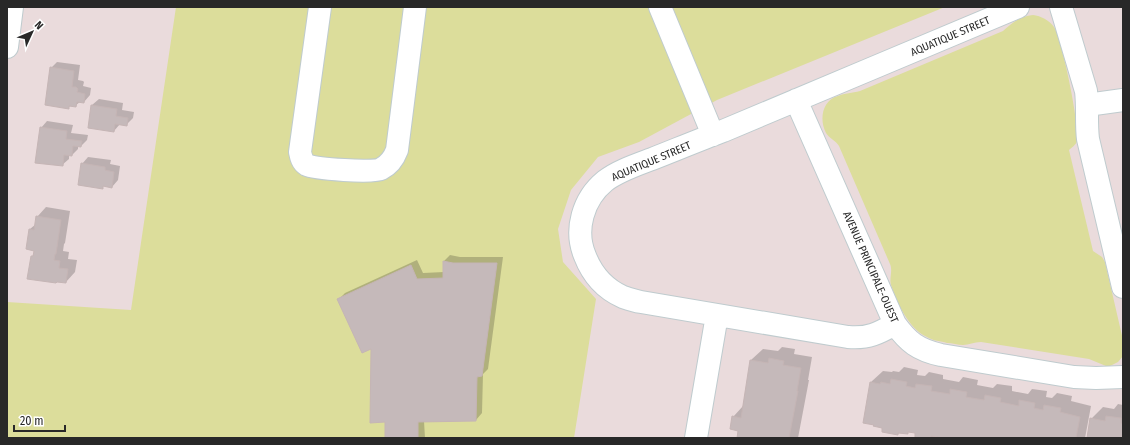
<svg xmlns="http://www.w3.org/2000/svg" width="1130" height="445" font-family="'Fira Sans Condensed',sans-serif">
  <style>
    .green { fill: #dcdd9b }
    .shadow { fill: #0003 }
    .building { fill: #c5b9ba; stroke: #c5b5b5 }
    .lines { fill: none; stroke-linecap: round; stroke-linejoin: round }
    .minor-casing { stroke: #bfcbce; stroke-width: 24 }
    .minor { stroke: #fff; stroke-width: 22 }
    .labels { text-anchor: middle; stroke-width: 3.5; stroke-linejoin: round; paint-order: stroke }
    .street-label { font-size: 11px; fill: #282828; stroke: #fff }
  </style>
  <rect width="100%" height="100%" fill="#eadbdc"/>
  <!-- green -->
  <path class="green" d="M176,7H945L717,100L639,142L598,157L571,190L558,229L563,262L596,299L574,438H7V302L131,310Z
    M1033,15C1041,16 1049,20 1054,27C1062,39 1080,126 1077,141C1076,145 1072,147 1069,150L1093,251L1102,257L1105,262L1123,340V356L1118,362L1110,366H1106L1089,359L981,342C974,342 969,345 963,345C958,345 952,343 947,343C941,341 933,341 927,337C909,329 897,303 891,285C889,278 893,271 890,264L839,146C836,141 829,138 826,133C819,120 822,100 838,96C845,93 852,93 860,91L1003,31C1012,23 1020,16 1033,15Z"/>
  <!-- shadow -->
  <path class="shadow" d="M57,62L80,65L78,80L83,81L84,82L83,86L91,88L90,95L84,102L81,101L75,106H70L68,108L51,68Z
    M99,99L123,103L122,110L134,112L133,118L126,125L120,124L114,131L92,105Z
    M47,121L73,125L71,133L88,135L87,140L81,146H78V149L72,155H69V159L62,165L41,128Z
    M88,157L111,160L110,164L120,166L118,180L112,187L104,186L102,187L82,164Z
    M46,207L70,211L65,243L64,244L63,251L69,252L68,259L77,260L75,272L66,282L32,257L35,253L30,229L36,224L37,217Z
    M450,255L460,257H503L488,369L483,374L482,413L476,420L424,421L425,438H386V421L372,347L339,299L345,293L417,260L423,273L444,272V261Z
    M782,347L795,349L794,354L812,357L808,380H809L798,438H738L740,430L733,417L743,406L751,360L763,349L778,351Z
    M904,367L918,370L917,375L925,376L929,372L943,375V379L959,382L963,377L978,380L977,385L993,388L997,384L1012,386V391L1028,394L1032,389L1047,391L1046,397L1052,398L1057,393L1072,396L1071,401L1091,406L1085,438H949L934,435L932,438H920L916,432L910,431L907,433L900,432L898,434L884,427L871,382L883,371L892,372L893,371L899,372Z
    M1118,404L1123,405V438H1088L1091,419L1103,407L1114,409Z"/>
  <!-- building -->
  <path class="building" d="M50,67L74,71L72,87H76L78,89L77,92L85,94L84,103L77,102L76,107L69,106V109L45,105Z
    M91,105L117,109L116,116L128,118L127,126L115,124L114,132L88,128Z
    M40,127L67,131L66,139L82,141L81,147L73,146L72,156L64,155L63,166L35,163Z
    M81,163L105,167V170L114,172L112,188L103,186V189L78,185Z
    M36,216L61,220L56,254H55L54,260L60,261L59,268L68,269L66,283L57,282L56,283L27,279L31,256H33L34,251L26,249L29,229L34,230Z
    M443,261L453,263H497L482,376L477,377L476,421L418,422V438H385V422L370,423L371,349L362,353L337,299L411,265L417,279L443,278Z
    M769,358L784,361L783,365L801,368L797,391H798L789,438H737L738,431L730,429L732,416L741,418L750,360L768,363Z
    M891,379L907,382L906,386L915,388L916,384L932,386L931,391L950,394V389L967,392L966,397L984,400L985,395L1001,398L1000,402L1019,406V400L1035,403L1034,408L1043,410L1044,405L1061,408L1060,412L1080,417L1076,438H943L931,436V438H915V433L908,432V434L898,433V435L882,432V428L873,426L874,425L863,423L870,382L880,384L881,382L890,384Z
    M1106,416L1121,418V423L1123,424V438H1087L1090,418L1105,421Z"/>
  <g class="lines">
    <!-- minor casing -->
    <g class="minor-casing">
      <path id="minor" d="M320,7L300,152C301,157 302,162 307,165C315,169 373,173 381,169C389,165 394,158 397,150L415,7
        M660,7L713,135
        M1061,7L1086,91C1088,107 1086,123 1088,139L1123,287
        M7,47L12,7
        M796,100L895,324C908,342 918,350 941,355L1074,377L1096,378L1123,377
        M1087,105L1123,100
        M895,324C879,333 868,339 848,337L641,302C635,301 629,299 623,297C605,289 592,274 585,256C574,230 583,199 605,181C618,171 636,165 652,159C675,150 699,140 723,131C821,90 920,48 1018,7
        M696,438L717,315"/>
    </g>
    <!-- minor -->
    <use href="#minor" class="minor"/>
  </g>
  <g class="labels">
    <!-- street labels -->
    <g class="street-label">
      <text transform="translate(950 36) rotate(-23)" y="4">AQUATIQUE STREET</text>
      <text transform="translate(651 161) rotate(-23)" y="4">AQUATIQUE STREET</text>
      <text transform="translate(871 267) rotate(66)" y="4">AVENUE PRINCIPALE-OUEST</text>
    </g>
  </g>
  <!-- border -->
  <rect width="1130" height="445" fill="none" stroke="#282828" stroke-width="16"/>
  <!-- north arrow -->
  <g transform="translate(32 32) rotate(46)" stroke="#ffffff" stroke-width="3" paint-order="stroke">
  <path d="M0-3L7 15L0 10L-7 15Z" fill="#282828"/>
  <text y="-6" font-size="11" font-weight="bold" text-anchor="middle" fill="#282828">N</text>
  </g>
  <!-- scale -->
  <path d="M14 425v6h51v-6" fill="none" stroke="#282828" stroke-width="2"/>
  <text x="20" y="425" font-size="12" fill="#282828" stroke="#ffffff" stroke-width="3" paint-order="stroke">20 m</text>
</svg>
